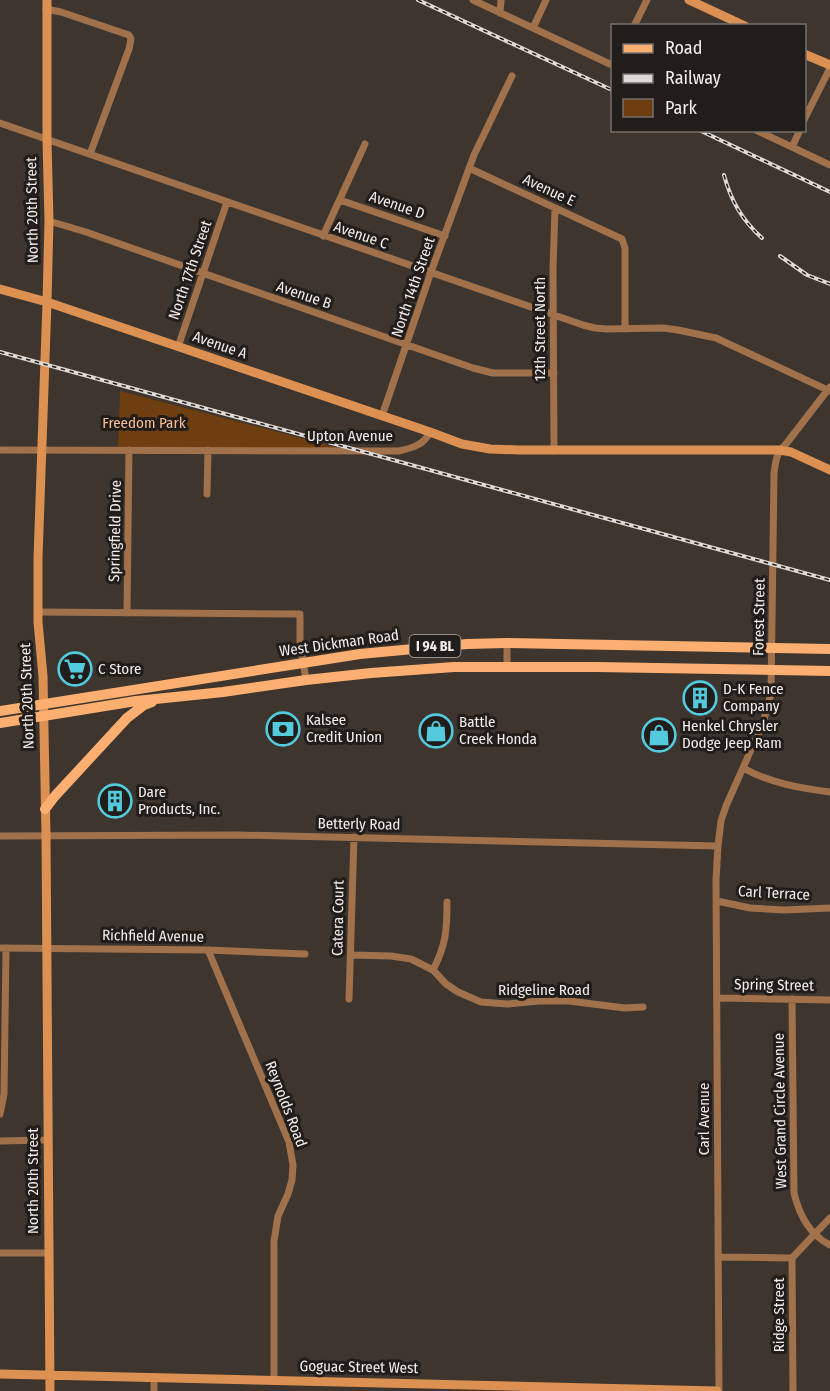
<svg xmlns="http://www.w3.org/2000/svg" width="830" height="1391" font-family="'Fira Sans Condensed',sans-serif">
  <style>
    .green { fill: #6e3e11 }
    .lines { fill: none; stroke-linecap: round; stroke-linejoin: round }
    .street { stroke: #a0714b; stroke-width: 7 }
    .secondary { stroke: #dc9152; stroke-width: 9 }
    .primary { stroke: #fcaf70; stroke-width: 10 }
    .rail-casing { stroke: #e0dad6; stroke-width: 4 }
    .rail { stroke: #211d1a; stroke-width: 1.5; stroke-dasharray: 4.5; stroke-linecap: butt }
    .labels { text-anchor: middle; stroke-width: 6; stroke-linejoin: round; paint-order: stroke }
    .shield { fill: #211d1a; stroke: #b4afab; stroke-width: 1.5 }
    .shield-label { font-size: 14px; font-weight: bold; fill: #f3ede9 }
    .street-label { font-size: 15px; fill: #f3ede9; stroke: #211d1a }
    .park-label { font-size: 15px; fill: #f7be91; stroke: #211d1a }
    .poi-label { font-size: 15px; fill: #f3ede9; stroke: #211d1a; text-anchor: start }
  </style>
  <rect width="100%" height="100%" fill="#3d352e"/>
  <!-- green -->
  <path class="green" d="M120,391L347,450L118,449Z"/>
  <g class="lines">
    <!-- street -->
    <path class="street" d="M473,0L612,65
      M46,9L61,12L123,33L129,35L131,39L129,49L90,154
      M500,13L501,0
      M634,26L647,0
      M533,28L546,0
      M804,120L830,68
      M0,123L583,325L595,328L607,329L663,328L678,330L716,338L830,391
      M756,130L830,165
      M792,147L800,130
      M469,168L622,239L625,248V329
      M340,200L445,236
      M49,221L86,232L473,368L493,373H554
      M323,236L365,144
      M178,347L227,202
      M382,416L431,272L474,155L512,76
      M0,450L399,451C412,448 424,445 430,432
      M554,451L553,269L555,208
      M207,494L208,450
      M38,612L300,614V642L306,680
      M127,613L129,450
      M507,667V643
      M743,768C770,783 799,788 830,792
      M0,836L238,835L718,846
      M717,901L750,908L784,910L830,908
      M0,948L208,950L305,954
      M208,950L289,1142L293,1165L292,1180L288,1194L278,1216L274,1241V1381
      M351,955L391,956L411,959L433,970L446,984L458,992L481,1002L507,1004L539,1001H569L625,1008L643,1007
      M433,970C446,945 447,930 447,902
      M717,998L830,1000
      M349,999L354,837
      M792,999L794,1193C799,1214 810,1235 830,1245
      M0,1114L4,1094L6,948
      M0,1141L48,1140
      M0,1253H49
      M718,1257L792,1258
      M154,1391V1377
      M719,1391L716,880L718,846L721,821L726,806L763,723L771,694L774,473C776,460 776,453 786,444L830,387
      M793,1391L792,1258L830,1218"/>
    <!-- secondary -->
    <path class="secondary" d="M47,0V140L49,221L47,302L38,558V622L43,676L46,836L50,1391
      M689,0L745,26
      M804,54L830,65
      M0,289L47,302L430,432L462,444L490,449L519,450H779L791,452L830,470
      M0,1374L717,1391"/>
    <!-- primary -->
    <path class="primary" d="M0,711L360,654L467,644L507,643L830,649
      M0,723L136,701L223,692L306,680L371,673L454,667H596L830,671
      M45,809L55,796L127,718L144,705L152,702"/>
    <!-- rail casing -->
    <g class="rail-casing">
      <path id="rail" d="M418,0L612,90
        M699,130L830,192
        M724,175C731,201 742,220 762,238
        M780,256L807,275L830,284
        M0,352L830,580"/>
    </g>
    <!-- rail -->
    <use href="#rail" class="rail"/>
  </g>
  <!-- icons -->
  <defs>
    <g id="supermarket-ring" transform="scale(1.725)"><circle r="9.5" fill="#211d1a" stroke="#54cadd" stroke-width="1.5"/><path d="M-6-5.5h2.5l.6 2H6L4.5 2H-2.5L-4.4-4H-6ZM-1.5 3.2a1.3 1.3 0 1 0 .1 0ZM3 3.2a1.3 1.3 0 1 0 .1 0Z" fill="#54cadd"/></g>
    <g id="building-ring" transform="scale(1.725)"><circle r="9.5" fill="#211d1a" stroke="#54cadd" stroke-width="1.5"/><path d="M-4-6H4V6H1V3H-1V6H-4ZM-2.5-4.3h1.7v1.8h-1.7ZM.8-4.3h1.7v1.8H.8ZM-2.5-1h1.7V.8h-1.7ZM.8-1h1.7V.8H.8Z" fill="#54cadd"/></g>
    <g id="bank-ring" transform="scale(1.725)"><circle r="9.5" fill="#211d1a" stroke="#54cadd" stroke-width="1.5"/><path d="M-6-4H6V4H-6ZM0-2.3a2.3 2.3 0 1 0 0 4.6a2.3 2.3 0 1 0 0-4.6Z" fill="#54cadd"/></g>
    <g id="shop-ring" transform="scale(1.725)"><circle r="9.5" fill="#211d1a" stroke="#54cadd" stroke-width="1.5"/><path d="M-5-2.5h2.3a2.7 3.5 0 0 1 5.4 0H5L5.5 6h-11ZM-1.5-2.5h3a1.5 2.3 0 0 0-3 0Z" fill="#54cadd"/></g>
  </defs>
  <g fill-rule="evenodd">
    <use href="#supermarket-ring" x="75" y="669"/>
    <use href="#building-ring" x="700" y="698"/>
    <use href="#bank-ring" x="283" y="729"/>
    <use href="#shop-ring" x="436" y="731"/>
    <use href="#shop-ring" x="659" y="735"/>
    <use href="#building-ring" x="115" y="801"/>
  </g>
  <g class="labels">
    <!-- shield labels -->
    <rect class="shield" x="409.5" y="635" width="51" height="22" rx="4.5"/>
    <g class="shield-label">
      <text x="435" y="651">I 94 BL</text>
    </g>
    <!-- street labels -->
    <g class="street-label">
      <text transform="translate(549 190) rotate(25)" y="5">Avenue E</text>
      <text transform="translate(397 205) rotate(19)" y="5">Avenue D</text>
      <text transform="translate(32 210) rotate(-91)" y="5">North 20th Street</text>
      <text transform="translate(361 235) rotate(19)" y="5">Avenue C</text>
      <text transform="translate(190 270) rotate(-71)" y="5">North 17th Street</text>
      <text transform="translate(413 287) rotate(-71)" y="5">North 14th Street</text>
      <text transform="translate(304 295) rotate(19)" y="5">Avenue B</text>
      <text transform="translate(540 329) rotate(-90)" y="5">12th Street North</text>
      <text transform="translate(220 345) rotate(19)" y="5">Avenue A</text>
      <text x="350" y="441">Upton Avenue</text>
      <text transform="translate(115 531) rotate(-89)" y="5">Springfield Drive</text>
      <text transform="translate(759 617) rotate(-89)" y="5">Forest Street</text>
      <text transform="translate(339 643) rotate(-8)" y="5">West Dickman Road</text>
      <text transform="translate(27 696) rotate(-92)" y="5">North 20th Street</text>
      <text transform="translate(359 824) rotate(1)" y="5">Betterly Road</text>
      <text transform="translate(774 893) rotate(3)" y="5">Carl Terrace</text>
      <text transform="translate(338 918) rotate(-89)" y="5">Catera Court</text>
      <text transform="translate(153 936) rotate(1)" y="5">Richfield Avenue</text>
      <text transform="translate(774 985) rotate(1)" y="5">Spring Street</text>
      <text x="544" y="995">Ridgeline Road</text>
      <text transform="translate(286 1104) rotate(69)" y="5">Reynolds Road</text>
      <text transform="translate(780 1111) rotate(-91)" y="5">West Grand Circle Avenue</text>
      <text transform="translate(704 1119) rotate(-90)" y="5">Carl Avenue</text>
      <text transform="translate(33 1181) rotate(-90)" y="5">North 20th Street</text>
      <text transform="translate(779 1315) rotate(-90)" y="5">Ridge Street</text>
      <text transform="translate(359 1367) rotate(1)" y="5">Goguac Street West</text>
    </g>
    <!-- park labels -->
    <g class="park-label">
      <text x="144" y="428">Freedom Park</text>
    </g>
    <!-- poi labels -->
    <g class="poi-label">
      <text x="98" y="674">C Store</text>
      <text x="723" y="694">D-K Fence<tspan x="723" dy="17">Company</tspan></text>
      <text x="306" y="725">Kalsee<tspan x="306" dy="17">Credit Union</tspan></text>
      <text x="459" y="727">Battle<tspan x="459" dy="17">Creek Honda</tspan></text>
      <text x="682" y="731">Henkel Chrysler<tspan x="682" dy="17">Dodge Jeep Ram</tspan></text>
      <text x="138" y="797">Dare<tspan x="138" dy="17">Products, Inc.</tspan></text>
    </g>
  </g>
  <!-- legend -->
  <rect x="611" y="24" width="195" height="108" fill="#211d1a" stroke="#75706d" stroke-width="1.5"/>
  <rect x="623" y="44" width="30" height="9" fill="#fcaf70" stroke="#75706d" stroke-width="1.5"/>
  <text x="665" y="54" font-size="18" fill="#f3ede9">Road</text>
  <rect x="623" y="74" width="30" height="9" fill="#e0dad6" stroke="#75706d" stroke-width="1.5"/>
  <text x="665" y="84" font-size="18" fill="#f3ede9">Railway</text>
  <rect x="623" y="99" width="30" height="18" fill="#6e3e11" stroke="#75706d" stroke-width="1.5"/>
  <text x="665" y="114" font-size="18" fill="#f3ede9">Park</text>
</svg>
